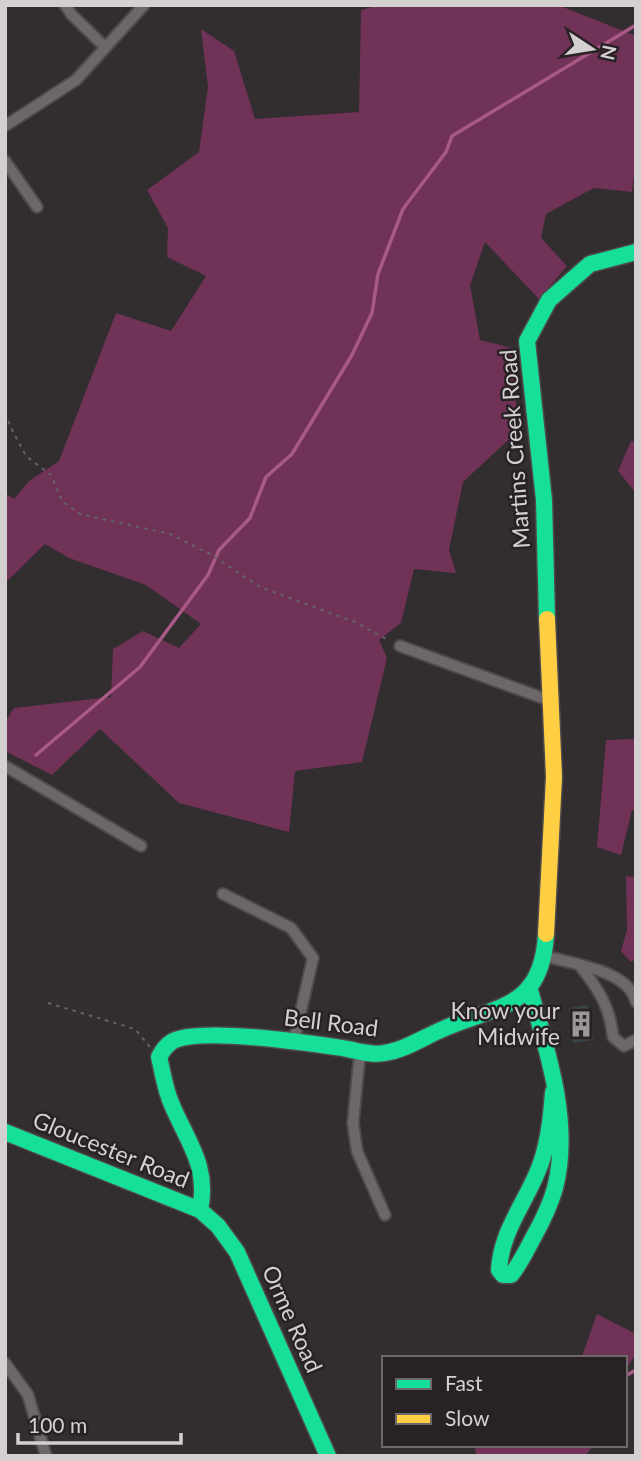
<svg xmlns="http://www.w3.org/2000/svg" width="641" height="1461" font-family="Lato,sans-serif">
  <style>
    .green { fill: #703256 }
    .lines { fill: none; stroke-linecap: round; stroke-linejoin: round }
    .stream { stroke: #a95985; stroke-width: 3.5 }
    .building { fill: #394449 }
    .street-casing { stroke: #4e4a4c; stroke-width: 14 }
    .fast-casing { stroke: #4e4a4c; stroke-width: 19 }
    .slow-casing { stroke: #4e4a4c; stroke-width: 19 }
    .path { stroke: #656364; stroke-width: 2; stroke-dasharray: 3.5 5; stroke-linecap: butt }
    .street { stroke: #6c686a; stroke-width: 10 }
    .fast { stroke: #16e098; stroke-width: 16 }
    .slow { stroke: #ffcf43; stroke-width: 16 }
    .labels { text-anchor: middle; stroke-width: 5; stroke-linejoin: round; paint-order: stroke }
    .street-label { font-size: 23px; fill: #d4d0d2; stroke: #292225 }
    .poi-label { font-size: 23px; fill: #d4d0d2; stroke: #292225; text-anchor: end }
  </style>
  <rect width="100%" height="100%" fill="#322d2f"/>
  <!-- green -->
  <path class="green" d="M379,5H558L636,36V159L632,192L594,188L546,214L541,238L567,266L539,299L485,242L470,285L480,340L516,349V433L463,482L449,550L456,573L414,569L401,623L379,640L387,658L362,762L295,771L289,832L179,803L100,729L52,775L5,751V722L14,708L111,697L113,649L143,631L179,648L201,624L146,585L69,558L45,544L5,583V493L14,499L29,481L59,461L116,313L171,331L206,276L167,257L168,228L147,190L199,152L208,87L201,29L234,51L255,119L359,112L361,10Z
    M631,441L636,442V493L618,471Z
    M636,739V810H632L621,855L597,847L606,740Z
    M626,876L636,877V959L631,962L621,951L627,930Z
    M597,1314L636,1334V1354L625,1370V1358H546L582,1356Z
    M475,1445H594L585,1456H476Z"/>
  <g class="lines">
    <!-- stream -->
    <path class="stream" d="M36,755L140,667L208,575L219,550L250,518L266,477L292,454L352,355L372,313L378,274L403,209L446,152L452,136L636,25
      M625,1376L636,1370"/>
  </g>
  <!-- building -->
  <path class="building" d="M588,1005L593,1040L573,1043L569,1008Z"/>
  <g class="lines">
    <!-- street casing -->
    <g class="street-casing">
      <path id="street" d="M65,5L72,15L105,47
        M5,126L76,80L144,5
        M5,161L37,207
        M400,646L551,701
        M5,766L141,846
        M223,894L291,928L313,958L294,1041
        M545,956C572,964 629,970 636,1002
        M581,967C599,990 610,1007 613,1037L624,1046L636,1040
        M360,1052L353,1123L357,1151L385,1215
        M5,1363L28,1395L46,1456"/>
    </g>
    <!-- fast casing -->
    <g class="fast-casing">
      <path id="fast" d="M547,619L544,500L527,341L549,300L590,264L636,252
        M529,987C547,1050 572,1123 555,1188C550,1206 542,1222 533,1238C526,1251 520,1264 511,1275H503L499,1270C501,1233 523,1206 537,1173C548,1148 551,1119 553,1092
        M5,1132L200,1210L218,1226L237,1252L328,1456
        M200,1210C209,1166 188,1143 172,1105C165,1090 163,1073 159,1057C163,1050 166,1045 173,1041C200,1027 308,1043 342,1048C355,1050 372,1056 384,1053C405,1050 424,1037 443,1029C498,1005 542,1009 546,934"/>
    </g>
    <!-- slow casing -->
    <g class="slow-casing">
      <path id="slow" d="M546,934L554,777L547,619"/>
    </g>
    <!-- path -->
    <path class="path" d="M5,413L13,432L26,456L51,475L62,501L80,514L170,534L210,554L260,587L355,622L390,641
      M48,1003L135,1029L150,1047"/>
    <!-- street -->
    <use href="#street" class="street"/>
    <!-- fast -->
    <use href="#fast" class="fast"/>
    <!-- slow -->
    <use href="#slow" class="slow"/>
  </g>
  <!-- icons -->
  <defs>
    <g id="building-bare" transform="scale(2.1)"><path d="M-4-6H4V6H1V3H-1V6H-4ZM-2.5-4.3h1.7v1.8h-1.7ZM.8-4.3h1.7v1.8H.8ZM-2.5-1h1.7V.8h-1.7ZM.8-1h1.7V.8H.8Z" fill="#9b9799" stroke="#292225" stroke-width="2.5" paint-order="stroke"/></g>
  </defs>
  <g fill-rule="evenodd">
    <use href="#building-bare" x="581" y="1024"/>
  </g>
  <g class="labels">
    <!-- street labels -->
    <g class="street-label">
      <text transform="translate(515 449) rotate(-94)" y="8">Martins Creek Road</text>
      <text transform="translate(331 1023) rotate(7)" y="8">Bell Road</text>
      <text transform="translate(111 1150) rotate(22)" y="8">Gloucester Road</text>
      <text transform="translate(292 1319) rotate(66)" y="8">Orme Road</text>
    </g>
    <!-- poi labels -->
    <g class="poi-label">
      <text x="560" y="1019">Know your<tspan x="560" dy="26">Midwife</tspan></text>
    </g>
  </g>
  <!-- border -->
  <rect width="641" height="1461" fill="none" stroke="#d4d0d2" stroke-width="14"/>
  <!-- legend -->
  <rect x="382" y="1356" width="245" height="91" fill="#292225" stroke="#6d686a" stroke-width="2"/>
  <rect x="396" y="1379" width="35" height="10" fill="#16e098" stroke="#6d686a" stroke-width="2"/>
  <text x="445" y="1391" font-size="21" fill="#d4d0d2">Fast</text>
  <rect x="396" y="1414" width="35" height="10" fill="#ffcf43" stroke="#6d686a" stroke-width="2"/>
  <text x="445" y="1426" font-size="21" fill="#d4d0d2">Slow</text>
  <!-- north arrow -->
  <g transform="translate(592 49) rotate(102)" stroke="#292225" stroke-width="5" paint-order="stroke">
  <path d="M0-5L12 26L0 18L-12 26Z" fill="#d4d0d2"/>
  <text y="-10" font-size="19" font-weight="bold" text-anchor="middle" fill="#d4d0d2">N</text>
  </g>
  <!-- scale -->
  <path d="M18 1433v10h163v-10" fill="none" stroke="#d4d0d2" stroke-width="3.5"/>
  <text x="28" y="1433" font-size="21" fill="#d4d0d2" stroke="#292225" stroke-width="5" paint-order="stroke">100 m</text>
</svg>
